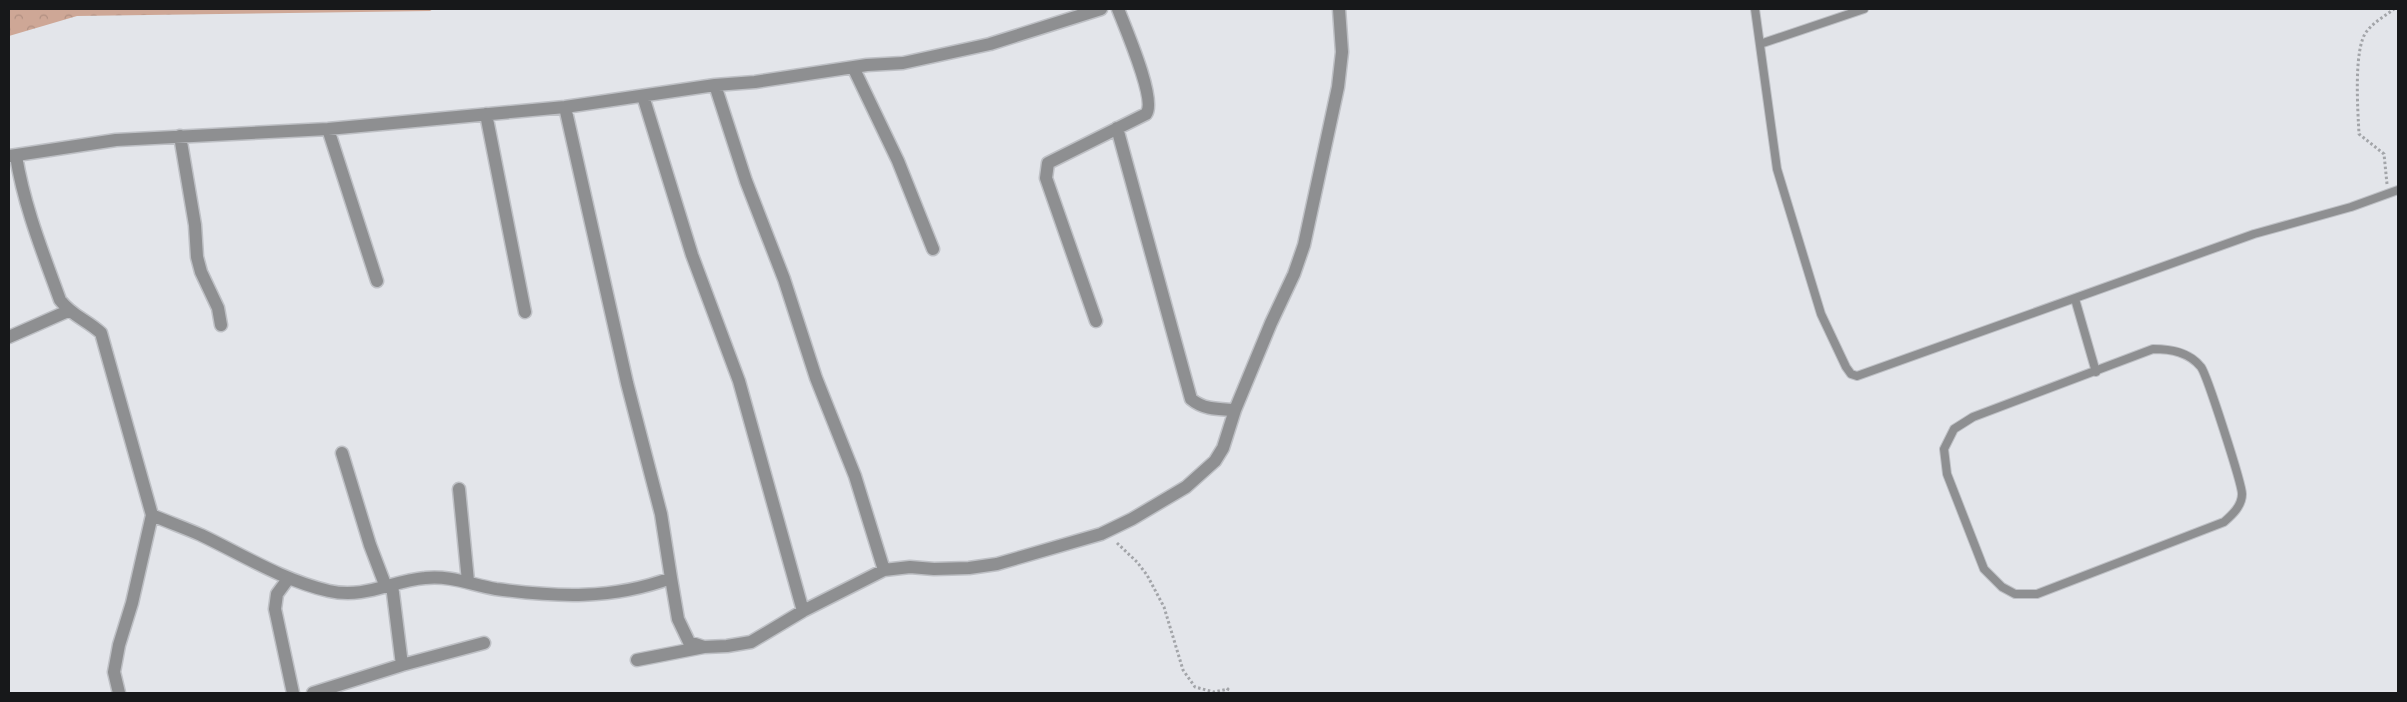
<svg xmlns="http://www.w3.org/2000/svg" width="2407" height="702" font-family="Spectral,serif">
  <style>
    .forest { fill: url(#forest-crowns) }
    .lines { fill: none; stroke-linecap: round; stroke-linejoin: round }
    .lane-casing { stroke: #bec0c5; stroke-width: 10 }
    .street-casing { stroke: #bec0c5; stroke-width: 15 }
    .path { stroke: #a3a5a9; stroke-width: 3; stroke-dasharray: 2.5 2.5; stroke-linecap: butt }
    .lane { stroke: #8e8f91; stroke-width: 8 }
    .street { stroke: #8e8f91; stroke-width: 12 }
  </style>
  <defs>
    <pattern id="forest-crowns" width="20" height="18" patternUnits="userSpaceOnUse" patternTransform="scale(1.25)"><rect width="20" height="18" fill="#cea796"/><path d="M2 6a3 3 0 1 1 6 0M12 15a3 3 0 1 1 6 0" fill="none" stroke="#b08f81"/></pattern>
  </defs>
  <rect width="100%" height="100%" fill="#e3e5ea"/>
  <!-- forest -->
  <path class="forest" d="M9,9H433L430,11L77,16L9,36Z"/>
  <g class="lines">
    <!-- lane casing -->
    <g class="lane-casing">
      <path id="lane" d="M1755,9L1777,169L1821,314L1846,367L1851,374L1857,376L2254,234L2351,207L2398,190
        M1760,44L1864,9
        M2075,299L2096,372
        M2153,349C2171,349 2189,352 2201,367C2207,375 2242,484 2242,494C2242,506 2232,515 2224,522L2037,594H2015L2002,587L1984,569L1947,474L1944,449L1954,429L1973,417Z"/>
    </g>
    <!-- street casing -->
    <g class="street-casing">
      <path id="street" d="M853,67L898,161L933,249
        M715,85L746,181L784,279L816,378L855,476L884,570
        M643,96L692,255L739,381L803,611
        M565,107L627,383L661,514L671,578
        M486,114L525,312
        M1117,128L1191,399C1204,410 1219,409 1235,410
        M328,129L377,281
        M180,136L195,225L197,257L201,272L218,308L221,325
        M10,156L116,140L328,129L565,107L715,85L755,82L867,65L903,63L990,44L1101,9
        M16,156C24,206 43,253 60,300C72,316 87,320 101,333L152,515C168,522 185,528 201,535C243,555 282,580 329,591C365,599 391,581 425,578C450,575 472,585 496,589C556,597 612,600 671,578L678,619L689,642L704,647L727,646L751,642L803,611L884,570L910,567L934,569L969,568L997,564L1101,534L1132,519L1186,487L1215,461L1223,448L1235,410L1271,323L1294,274L1304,245L1338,87L1342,52L1339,9
        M1096,321L1046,178L1048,163L1146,114C1157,101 1125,27 1118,9
        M9,337L68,311
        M342,453L370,545L386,587
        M459,489L468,581
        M288,579L277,594L275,609L293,693
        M637,660L704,647
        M402,665L484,643
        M119,693L114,672L119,645L132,603L152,515
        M313,693L402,665L392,585"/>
    </g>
    <!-- path -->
    <path class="path" d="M2387,184L2384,154L2359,134C2358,112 2353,47 2367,31C2374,22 2385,16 2394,9
      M1117,543L1137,562L1147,575L1164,607L1183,670L1195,687L1214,692L1228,689L1226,693"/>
    <!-- lane -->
    <use href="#lane" class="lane"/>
    <!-- street -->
    <use href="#street" class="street"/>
  </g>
  <!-- border -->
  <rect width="2407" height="702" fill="none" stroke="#17181a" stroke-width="20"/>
</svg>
